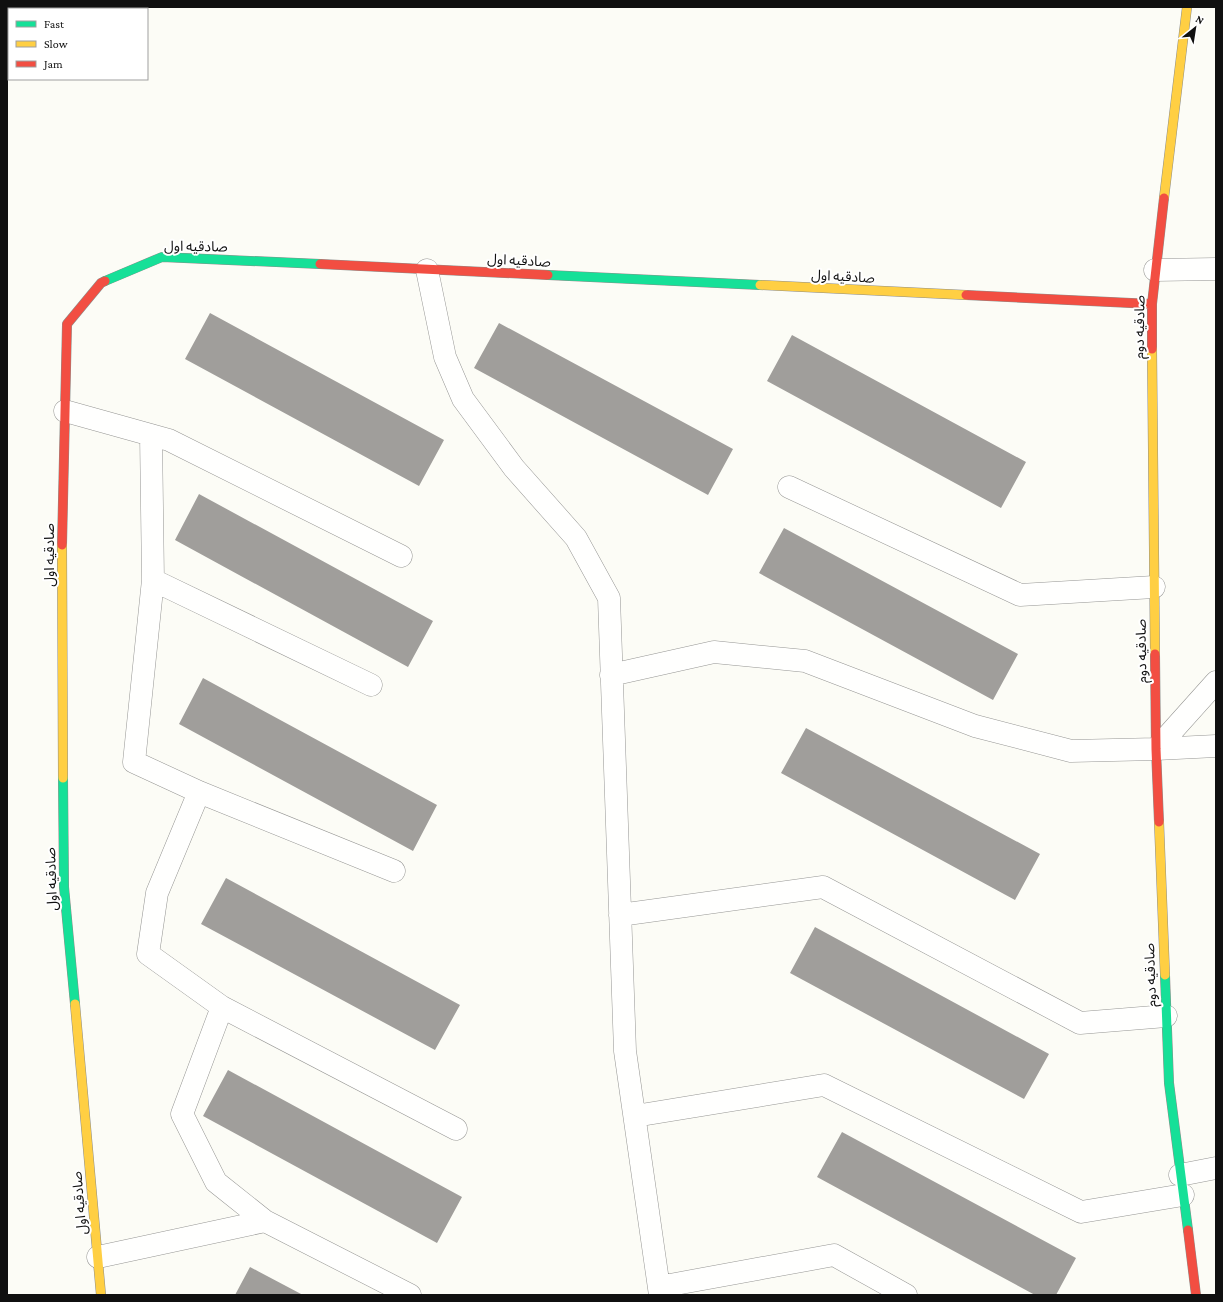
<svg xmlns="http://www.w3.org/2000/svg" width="1223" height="1302" font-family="'Crimson Pro','Noto Sans Arabic',serif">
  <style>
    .building { fill: #a09e9b }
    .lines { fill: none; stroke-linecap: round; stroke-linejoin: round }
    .street-casing { stroke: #969694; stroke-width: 23 }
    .fast-casing { stroke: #8d8d8a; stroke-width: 10 }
    .slow-casing { stroke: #8d8d8a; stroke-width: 10 }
    .jam-casing { stroke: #8d8d8a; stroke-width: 10 }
    .street { stroke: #fffffe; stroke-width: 22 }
    .fast { stroke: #16e098; stroke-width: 9 }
    .slow { stroke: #ffcf43; stroke-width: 9 }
    .jam { stroke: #f24e42; stroke-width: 9 }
    .labels { text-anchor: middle; stroke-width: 4; stroke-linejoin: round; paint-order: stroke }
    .street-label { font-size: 14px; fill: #101010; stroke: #fff }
  </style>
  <rect width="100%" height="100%" fill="#fcfcf6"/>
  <!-- building -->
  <path class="building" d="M210,313L444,440L419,486L185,359Z
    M499,323L733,449L708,495L474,368Z
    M792,335L1026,462L1001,508L767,381Z
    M199,494L433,621L408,667L175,540Z
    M784,528L1018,654L993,700L759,573Z
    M203,678L437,805L413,851L179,724Z
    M806,728L1040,854L1015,900L781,773Z
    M226,878L460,1005L435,1050L201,924Z
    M815,927L1049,1054L1024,1099L790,973Z
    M228,1070L462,1197L437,1243L203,1116Z
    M842,1132L1076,1258L1056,1295H1035L817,1177Z
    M250,1267L303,1295H235Z"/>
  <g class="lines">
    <!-- street casing -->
    <g class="street-casing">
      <path id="street" d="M427,270L445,357L463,399L514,468L576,538L609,598L625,1051L660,1295
        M1155,270L1216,269
        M65,411L169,440L401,556
        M151,435L153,580
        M789,487L1020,595L1154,587
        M611,675L714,652L805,661L975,726L1071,751L1156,749L1216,746
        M371,685L153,580L134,762L199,792L394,871
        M1156,749L1216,682
        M199,792L157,893L148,954L222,1007L456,1129
        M620,915L823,887L1080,1023L1166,1016
        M222,1007L182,1114L216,1182L265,1221
        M635,1116L824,1085L1081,1212L1183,1195
        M1180,1175L1216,1168
        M98,1257L265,1221L410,1295
        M659,1287L834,1255L906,1295"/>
    </g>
    <!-- fast casing -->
    <g class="fast-casing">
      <path id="fast" d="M548,275L760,285
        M105,281L162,257L320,264
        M63,778L64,887L75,1004
        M1165,975L1169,1083L1188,1230"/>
    </g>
    <!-- slow casing -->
    <g class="slow-casing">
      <path id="slow" d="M1164,198L1187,7
        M760,285L966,295
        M1152,349L1155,654
        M62,545L63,778
        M1159,822L1165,975
        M75,1004L101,1295"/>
    </g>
    <!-- jam casing -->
    <g class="jam-casing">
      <path id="jam" d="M320,264L548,275
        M966,295L1152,304
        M1152,349V304L1164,198
        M62,545L67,324L101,283L105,281
        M1155,654L1156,749L1159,822
        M1188,1230L1196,1295"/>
    </g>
    <!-- street -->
    <use href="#street" class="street"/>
    <!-- fast -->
    <use href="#fast" class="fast"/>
    <!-- slow -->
    <use href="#slow" class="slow"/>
    <!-- jam -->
    <use href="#jam" class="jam"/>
  </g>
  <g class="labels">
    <!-- street labels -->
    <g class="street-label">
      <text transform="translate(196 246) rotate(1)" y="5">صادقیه اول</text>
      <text transform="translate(519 260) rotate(3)" y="5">صادقیه اول</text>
      <text transform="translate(843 276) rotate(3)" y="5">صادقیه اول</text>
      <text transform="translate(1139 327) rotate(-89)" y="5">صادقیه دوم</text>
      <text transform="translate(49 555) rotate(-90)" y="5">صادقیه اول</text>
      <text transform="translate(1141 651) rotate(-91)" y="5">صادقیه دوم</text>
      <text transform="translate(51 879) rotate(-92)" y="5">صادقیه اول</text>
      <text transform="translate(1150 975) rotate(-92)" y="5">صادقیه دوم</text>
      <text transform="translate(79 1203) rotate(-95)" y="5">صادقیه اول</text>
    </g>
  </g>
  <!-- border -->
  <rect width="1223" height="1302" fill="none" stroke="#101010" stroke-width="16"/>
  <!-- legend -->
  <rect x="8" y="8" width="140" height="72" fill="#ffffff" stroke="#9f9f9f"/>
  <rect x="16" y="21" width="20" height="6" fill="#16e098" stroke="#9f9f9f"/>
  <text x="44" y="28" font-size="12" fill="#101010">Fast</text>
  <rect x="16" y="41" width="20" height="6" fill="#ffcf43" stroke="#9f9f9f"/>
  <text x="44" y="48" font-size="12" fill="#101010">Slow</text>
  <rect x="16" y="61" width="20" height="6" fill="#f24e42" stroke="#9f9f9f"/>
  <text x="44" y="68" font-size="12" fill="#101010">Jam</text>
  <!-- north arrow -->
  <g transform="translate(1195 28) rotate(30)" stroke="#ffffff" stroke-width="3" paint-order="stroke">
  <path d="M0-3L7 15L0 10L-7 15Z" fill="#101010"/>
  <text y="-6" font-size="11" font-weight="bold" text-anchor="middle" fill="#101010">N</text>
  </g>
</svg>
